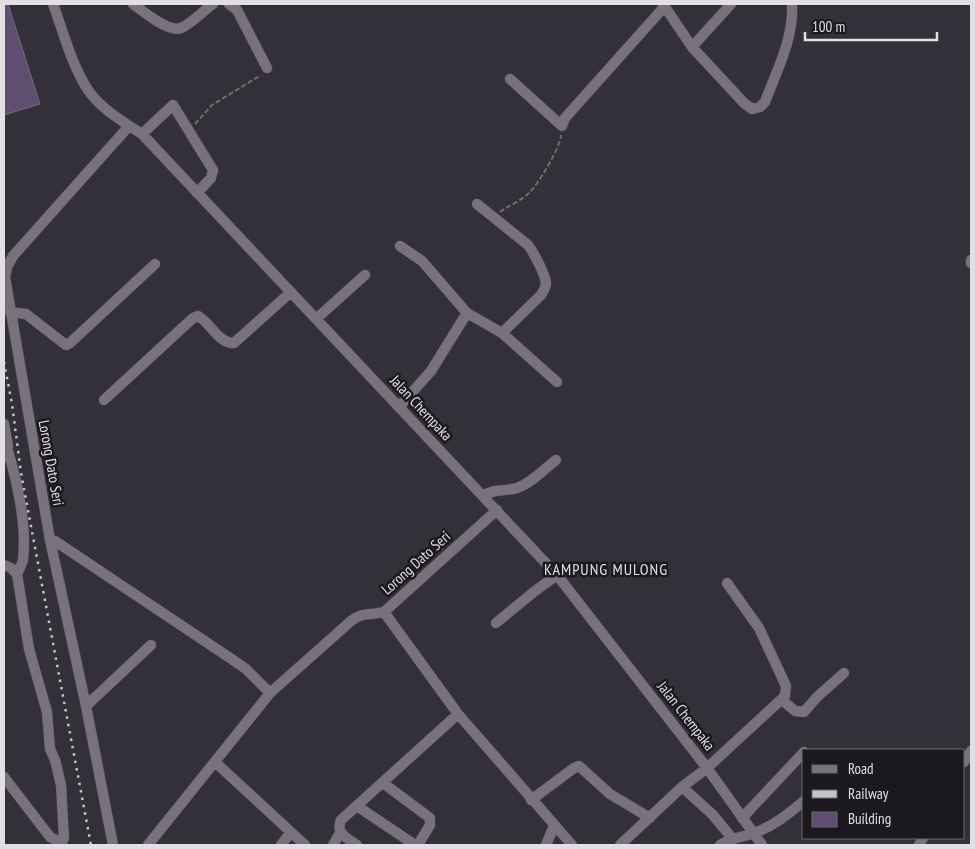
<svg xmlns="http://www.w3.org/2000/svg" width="975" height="849" font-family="'PT Sans Narrow',sans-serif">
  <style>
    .building { fill: #5f4e6f; stroke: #716b76 }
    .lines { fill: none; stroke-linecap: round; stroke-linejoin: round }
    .minor-casing { stroke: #534f57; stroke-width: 11 }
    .path { stroke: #706d75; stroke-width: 2; stroke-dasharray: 5 2.5; stroke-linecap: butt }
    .minor { stroke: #77727d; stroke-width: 10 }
    .rail { stroke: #c5c2c8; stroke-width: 2.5; stroke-dasharray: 2.5 5; stroke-linecap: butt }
    .labels { text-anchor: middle; stroke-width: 5; stroke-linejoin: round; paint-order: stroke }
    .street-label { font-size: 15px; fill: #e1dee4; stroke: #1b191d }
    .neighbourhood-label { font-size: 16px; letter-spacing: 1px; fill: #e1dee4; stroke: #1b191d }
  </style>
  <rect width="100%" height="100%" fill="#343039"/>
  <!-- building -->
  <path class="building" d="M4,4H8L40,104L4,115Z"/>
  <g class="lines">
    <!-- minor casing -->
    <g class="minor-casing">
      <path id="minor" d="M53,4C63,31 72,66 88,90C100,108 123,122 142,134L557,575L707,768L762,845
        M133,4C143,11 168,33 181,28C191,24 204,10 213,4
        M229,4L237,10L267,68
        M663,4L692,47L744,103L752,109L760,107L765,102C777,70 794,38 792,4
        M692,47L731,4
        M510,79L562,126L565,118L665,6
        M142,134L173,105L213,170L211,178L197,193
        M477,204L528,245C534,253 545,274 546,283C546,288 543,291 541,295L502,333
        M400,246L422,261L467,313L502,333L557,382
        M971,260V263
        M10,312L26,314L66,345L70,343L155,264
        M316,319L365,275
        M104,400L193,318L198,316L201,318C211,325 220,344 234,343L291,292
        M399,407L431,371L467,313
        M4,424L8,446L6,457
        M8,451C18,485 27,525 23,560C22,565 19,569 17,574
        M483,496C494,488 505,492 517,488C532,483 544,469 556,460
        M50,540L55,541L233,660L246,669L270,693
        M4,565L11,568L17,574L29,649L47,712L50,749L55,760L61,785L64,838L62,843L50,837L4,777
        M384,612L458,714
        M496,623L535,591L557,575
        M782,700L795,711L804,712L817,697L844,673
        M86,706L151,645
        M215,762L305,845
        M964,762L971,751
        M383,783L430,818V825L418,845
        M682,787L712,814L732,838
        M531,800L574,768L579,766L610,794L650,818
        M357,806L415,845
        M742,818L804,752
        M113,845L86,706L50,540L5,277L7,267L13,256L129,126
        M148,845L270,693L351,621C364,611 370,616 384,612L497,510
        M281,845L291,832
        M333,845L340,833
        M357,845C347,838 335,833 341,820L458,714L572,845
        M546,845L554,826
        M620,845L682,787L707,768L785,696L786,686L759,628L727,583
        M720,845C735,836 740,838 754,833C774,826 788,814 804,801
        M919,845L923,838"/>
    </g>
    <!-- path -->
    <path class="path" d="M195,124L212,105L261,75
      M500,212C509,205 521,201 529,193C538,185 561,146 561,135"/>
    <!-- minor -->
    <use href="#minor" class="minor"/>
    <!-- rail -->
    <path class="rail" d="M4,362L12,404L21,473L91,845"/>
  </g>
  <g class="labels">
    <!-- street labels -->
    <g class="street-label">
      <text transform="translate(421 408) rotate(47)" y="5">Jalan Chempaka</text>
      <text transform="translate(51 463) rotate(80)" y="5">Lorong Dato Seri</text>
      <text transform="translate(416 563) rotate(-42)" y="5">Lorong Dato Seri</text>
      <text transform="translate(686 716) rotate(52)" y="5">Jalan Chempaka</text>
    </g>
    <!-- neighbourhood labels -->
    <g class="neighbourhood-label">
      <text x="606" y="575">KAMPUNG MULONG</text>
    </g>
  </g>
  <!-- border -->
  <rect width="975" height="849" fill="none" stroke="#e1dee4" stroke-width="10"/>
  <!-- legend -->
  <rect x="802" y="749" width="162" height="90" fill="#1b191d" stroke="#6a686d"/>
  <rect x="812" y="765" width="25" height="8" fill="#77727d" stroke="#6a686d"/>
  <text x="848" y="774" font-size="15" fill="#e1dee4">Road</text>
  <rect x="812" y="790" width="25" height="8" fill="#c5c2c8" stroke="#6a686d"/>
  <text x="848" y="799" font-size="15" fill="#e1dee4">Railway</text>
  <rect x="812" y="812" width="25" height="15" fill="#5f4e6f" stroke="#6a686d"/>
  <text x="848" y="824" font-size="15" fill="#e1dee4">Building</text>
  <!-- scale -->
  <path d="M805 32v8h132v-8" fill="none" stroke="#e1dee4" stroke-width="2.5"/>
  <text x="812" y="32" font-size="15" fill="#e1dee4" stroke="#1b191d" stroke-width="4" paint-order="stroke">100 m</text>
</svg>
